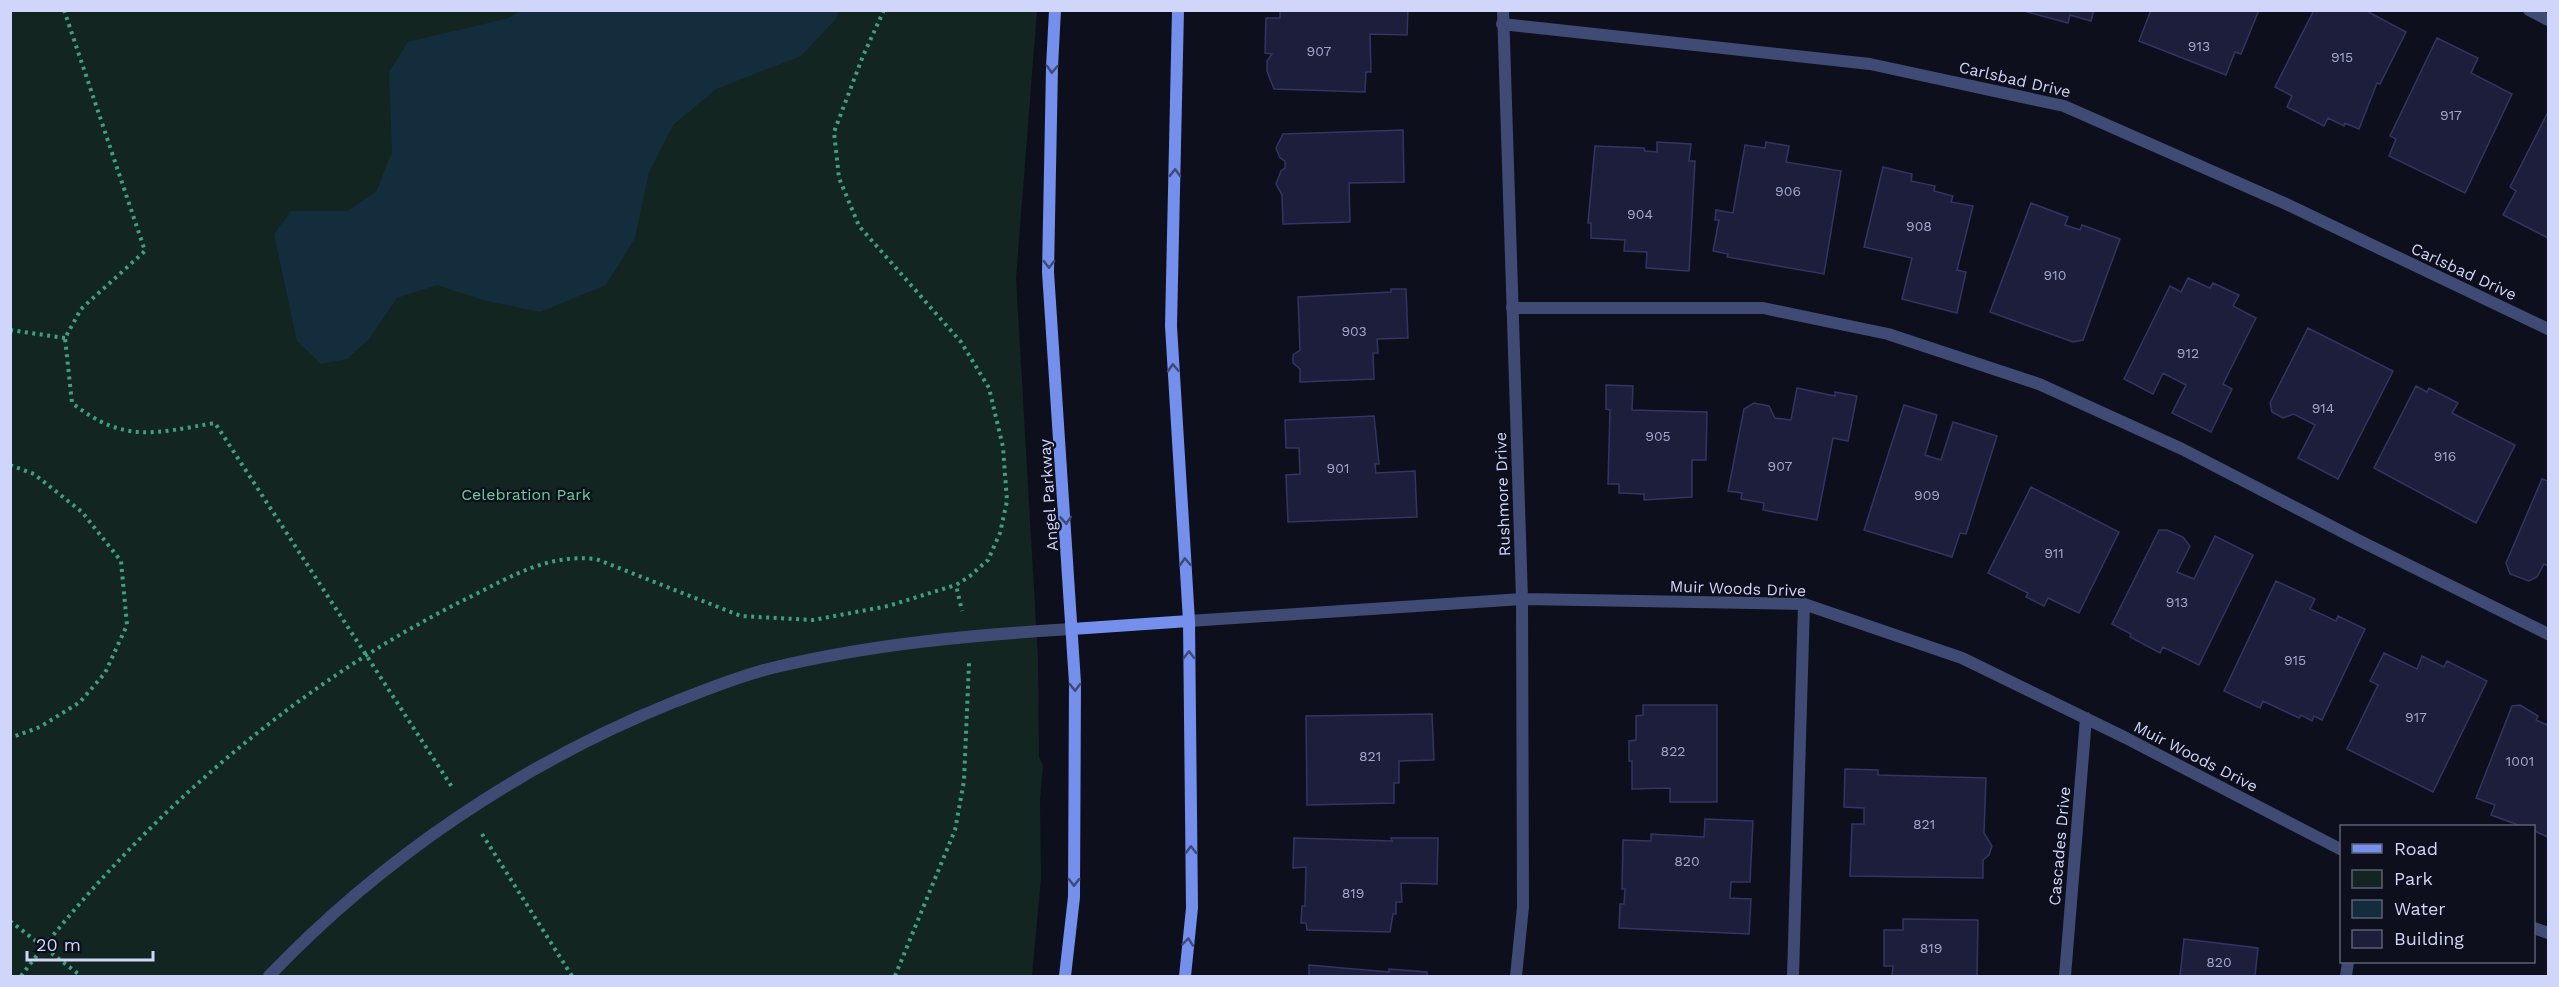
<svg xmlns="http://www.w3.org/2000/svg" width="2559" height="987" font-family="'Work Sans',sans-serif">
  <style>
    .green { fill: #122520 }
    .water { fill: #132d3c }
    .building { fill: #1d1e3b; stroke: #323564; stroke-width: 1.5 }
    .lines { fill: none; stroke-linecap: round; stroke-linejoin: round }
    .path { stroke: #3da081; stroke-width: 4; stroke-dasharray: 3 4.5; stroke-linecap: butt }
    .service { stroke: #3f4b75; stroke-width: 12 }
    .minor { stroke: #3f4b75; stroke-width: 12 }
    .secondary { stroke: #748fec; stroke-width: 12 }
    .oneway { stroke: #3c497a }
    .labels { text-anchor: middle; stroke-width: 4.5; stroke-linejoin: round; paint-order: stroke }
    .number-label { font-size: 14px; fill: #a3a8ca }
    .street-label { font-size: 16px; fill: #d0d6f9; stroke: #0e0f1c }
    .park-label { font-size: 16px; fill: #67ce9a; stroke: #0e0f1c }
  </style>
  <rect width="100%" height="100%" fill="#0e0f1c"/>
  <!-- green -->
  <path class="green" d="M10,11H1037L1016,278L1038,658L1039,757L1043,765L1040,800L1041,878L1032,976H11Z"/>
  <!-- water -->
  <path class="water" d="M520,11H839L835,20L801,56L716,89L673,125L649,172L635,238L606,285L540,312L483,300L437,285L397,298L369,339L347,359L321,364L297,341L274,234L291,211H347L376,192L392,152L389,72L408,42L509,18Z"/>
  <!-- building -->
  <path class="building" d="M1280,10H1408L1407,35L1370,34L1371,72H1366L1365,92L1274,89L1267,71V61L1272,54L1265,53L1266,18H1280Z
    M2094,10L2091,21L2070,15L2068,23L2024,11Z
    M2151,10H2259L2241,54L2235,52L2226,75L2139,41Z
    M2314,10H2365L2406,32L2380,84L2377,83L2359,129L2345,123L2344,126L2328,118L2324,126L2287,107L2292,96L2275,87Z
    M2437,38L2478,58L2471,73L2512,94L2465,193L2389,156L2396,139L2390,136Z
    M2548,112V238L2503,215L2516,191L2510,187Z
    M1403,130L1404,182L1349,183L1350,222L1283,224L1282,195L1276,184L1281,171L1285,168V161L1280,158L1276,148L1283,134Z
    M1657,142L1691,144L1689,161H1695L1689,271L1646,268L1647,252L1624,251L1625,240L1591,238V223H1588L1595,146L1644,148L1645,151L1657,152Z
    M1766,142L1789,146L1786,162L1841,171L1824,274L1727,257L1728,254L1713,251L1719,220H1715L1716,210L1733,213L1745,145L1765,148Z
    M1883,167L1912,174L1911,181L1935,186L1934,191L1953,196L1951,202L1973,206L1957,270L1966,272L1957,313L1902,299L1912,258L1864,247Z
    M2031,203L2068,217L2065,225L2080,230L2082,225L2120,239L2083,340L2073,342L1990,312Z
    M2188,278L2210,288L2213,283L2239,295L2233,306L2256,318L2223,384L2232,389L2211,432L2172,413L2186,385L2163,373L2153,394L2124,379L2170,286L2181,292Z
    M1391,289H1406L1408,338L1377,339L1378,353H1373L1374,379L1300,382V369L1293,363V355L1300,350L1298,297L1391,292Z
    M2308,328L2393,371L2338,479L2298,458L2315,425L2294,414L2283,418L2272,412L2270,403Z
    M1606,385L1633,386L1632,410L1707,412L1706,460H1692V497L1644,500V494L1619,493V484H1608L1610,410L1606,409Z
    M2416,386L2427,392L2429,388L2458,403L2452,413L2515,445L2476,523L2374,468Z
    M1797,388L1835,396V392L1857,396L1848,441L1833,438L1817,520L1763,510L1764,503L1741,499L1742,493L1728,491L1744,409L1754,403L1769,406L1775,418L1791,420Z
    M1904,405L1937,415L1925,455L1941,460L1953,422L1997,436L1966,534L1960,533L1952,557L1864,530Z
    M1374,416L1379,464H1375L1376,473L1415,471L1417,517L1288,522L1286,475L1300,474L1299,448H1286L1285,420Z
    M2542,479L2548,481V566L2544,564L2537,577L2529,581L2510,574L2506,563Z
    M2031,487L2119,532L2079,613L2048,598L2044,606L2026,597L2028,593L1988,573Z
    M2159,530H2167L2183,537L2190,546L2177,572L2194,579L2215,536L2253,555L2199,665L2163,647L2160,653L2130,637L2131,634L2112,624Z
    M2276,581L2315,599L2310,609L2336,621L2338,616L2365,629L2322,720L2314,716L2312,721L2301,715L2299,718L2263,701L2260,708L2224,691Z
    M2384,653L2417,669L2422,656L2444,667L2447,661L2487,681L2433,792L2347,749L2378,685L2370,681Z
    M1643,705H1717V802H1670V788L1632,789V761H1629V741L1636,740V716L1643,715Z
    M2520,705L2538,716L2536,720L2547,725L2548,721V837L2534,831V826H2521L2491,815L2495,805L2476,798L2512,706Z
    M1432,714L1434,760L1399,761V783H1394V803L1307,805L1306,716Z
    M1845,769L1878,770V775L1986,778L1984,833L1992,846L1989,855L1983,860V878L1850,876L1852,824H1864V808L1844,807Z
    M1705,819L1753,821L1750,882H1731L1730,898L1751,899L1749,934L1619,928L1620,904H1624L1625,889H1622L1623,840L1651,841V834L1704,837Z
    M1294,838L1392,841L1391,838H1438L1437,884L1401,883L1402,902H1396V914H1393L1390,932L1307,930L1306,923H1301L1302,906H1305L1306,867L1293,868Z
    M1903,919L1978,920L1977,976H1892L1893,966H1884V930H1903Z
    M2184,939L2258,948L2255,976H2180Z
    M1309,965L1389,972V969L1427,972V976H1309Z"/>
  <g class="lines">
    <!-- path -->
    <path class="path" d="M64,10L145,251L81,309L65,338L72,403C125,444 154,433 215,423L452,787
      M884,10L863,56L834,132L839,178L859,226L961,342L989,388L1003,447L1007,501L1000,533L988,560L970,576L956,585L962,611
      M10,330L65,338
      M10,465L34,474L82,512L121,561L127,625L105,673L80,702L40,727L10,738
      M482,834L572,976
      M10,921L81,976
      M21,976C140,819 295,683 472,596C514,575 548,554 596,559L741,616L813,620L888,606L956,585
      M895,976L955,830L964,781L969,663"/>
    <!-- service -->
    <path class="service" d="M2529,10L2548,20
      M1512,308H1763L1888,334L2039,384L2182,449L2360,541L2548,634
      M269,976C382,858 522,763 674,702C706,690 739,676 772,668C871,644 972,635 1072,629
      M1793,976L1804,604
      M2346,976L2348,962"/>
    <!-- minor -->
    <path class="minor" d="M1503,10L1522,599L1523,907L1516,976
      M1502,24L1870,64L2064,106L2284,203L2548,329
      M1189,621L1522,599L1804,604L1962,658L2124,737L2342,850
      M2534,928L2548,933
      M2065,976L2086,718"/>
    <!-- secondary -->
    <path class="secondary" d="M1055,10L1052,67L1048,272L1075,683L1074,897L1065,976
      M1178,10L1171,326L1189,621L1192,908L1185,976
      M1072,629L1189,621"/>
  </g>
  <!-- one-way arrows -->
  <defs><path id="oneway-chevron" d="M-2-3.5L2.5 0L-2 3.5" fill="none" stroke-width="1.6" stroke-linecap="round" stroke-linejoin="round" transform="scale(1.5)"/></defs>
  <g class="oneway">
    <use href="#oneway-chevron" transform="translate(1052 69) rotate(92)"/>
    <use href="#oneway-chevron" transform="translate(1175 173) rotate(-89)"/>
    <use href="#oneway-chevron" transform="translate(1049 264) rotate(90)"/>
    <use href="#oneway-chevron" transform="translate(1173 368) rotate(-93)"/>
    <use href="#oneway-chevron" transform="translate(1066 520) rotate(86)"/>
    <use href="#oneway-chevron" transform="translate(1185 562) rotate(-93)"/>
    <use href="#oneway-chevron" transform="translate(1189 655) rotate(-90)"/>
    <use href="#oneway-chevron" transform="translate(1075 687) rotate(89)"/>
    <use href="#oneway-chevron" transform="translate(1191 850) rotate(-91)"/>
    <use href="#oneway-chevron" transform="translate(1074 882) rotate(90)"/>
    <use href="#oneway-chevron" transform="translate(1188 942) rotate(-84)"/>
  </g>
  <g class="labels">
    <!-- number labels -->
    <g class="number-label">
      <text x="2199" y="51">913</text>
      <text x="1319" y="56">907</text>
      <text x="2342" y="62">915</text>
      <text x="2451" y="120">917</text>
      <text x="1788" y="196">906</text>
      <text x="1640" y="219">904</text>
      <text x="1919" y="231">908</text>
      <text x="2055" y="280">910</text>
      <text x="1354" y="336">903</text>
      <text x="2188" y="358">912</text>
      <text x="2323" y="413">914</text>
      <text x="1658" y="441">905</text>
      <text x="2445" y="461">916</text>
      <text x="1780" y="471">907</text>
      <text x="1338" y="473">901</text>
      <text x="1927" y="500">909</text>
      <text x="2054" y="558">911</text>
      <text x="2177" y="607">913</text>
      <text x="2295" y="665">915</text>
      <text x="2416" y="722">917</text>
      <text x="1673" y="756">822</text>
      <text x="1370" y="761">821</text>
      <text x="2520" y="766">1001</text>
      <text x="1924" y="829">821</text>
      <text x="1687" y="866">820</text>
      <text x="1353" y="898">819</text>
      <text x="1931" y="953">819</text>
      <text x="2219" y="967">820</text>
    </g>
    <!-- street labels -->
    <g class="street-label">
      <text transform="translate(2015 79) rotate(13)" y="6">Carlsbad Drive</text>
      <text transform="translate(2464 271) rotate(25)" y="6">Carlsbad Drive</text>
      <text transform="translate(1502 494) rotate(-92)" y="6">Rushmore Drive</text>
      <text transform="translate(1048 495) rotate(-94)" y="6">Angel Parkway</text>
      <text transform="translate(1738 588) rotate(2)" y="6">Muir Woods Drive</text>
      <text transform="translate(2196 756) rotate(27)" y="6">Muir Woods Drive</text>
      <text transform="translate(2059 846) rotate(-85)" y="6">Cascades Drive</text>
    </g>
    <!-- park labels -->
    <g class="park-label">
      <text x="526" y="500">Celebration Park</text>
    </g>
  </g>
  <!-- border -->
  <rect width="2559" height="987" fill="none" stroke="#d0d6f9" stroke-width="24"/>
  <!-- legend -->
  <rect x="2340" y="825" width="195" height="138" fill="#0e0f1c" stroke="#5c5f74" stroke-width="1.5"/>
  <rect x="2352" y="844" width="30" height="9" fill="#748fec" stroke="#5c5f74" stroke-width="1.5"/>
  <text x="2394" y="855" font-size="18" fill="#d0d6f9">Road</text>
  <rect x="2352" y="870" width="30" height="18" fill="#122520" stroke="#5c5f74" stroke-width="1.5"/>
  <text x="2394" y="885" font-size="18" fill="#d0d6f9">Park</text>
  <rect x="2352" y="900" width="30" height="18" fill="#132d3c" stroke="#5c5f74" stroke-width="1.5"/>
  <text x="2394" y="915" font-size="18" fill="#d0d6f9">Water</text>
  <rect x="2352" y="930" width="30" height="18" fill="#1d1e3b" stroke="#5c5f74" stroke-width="1.5"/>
  <text x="2394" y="945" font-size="18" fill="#d0d6f9">Building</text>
  <!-- scale -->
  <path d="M27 951v9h126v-9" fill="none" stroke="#d0d6f9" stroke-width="3"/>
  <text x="36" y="951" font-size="18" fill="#d0d6f9" stroke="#0e0f1c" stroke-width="4.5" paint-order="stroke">20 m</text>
</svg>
